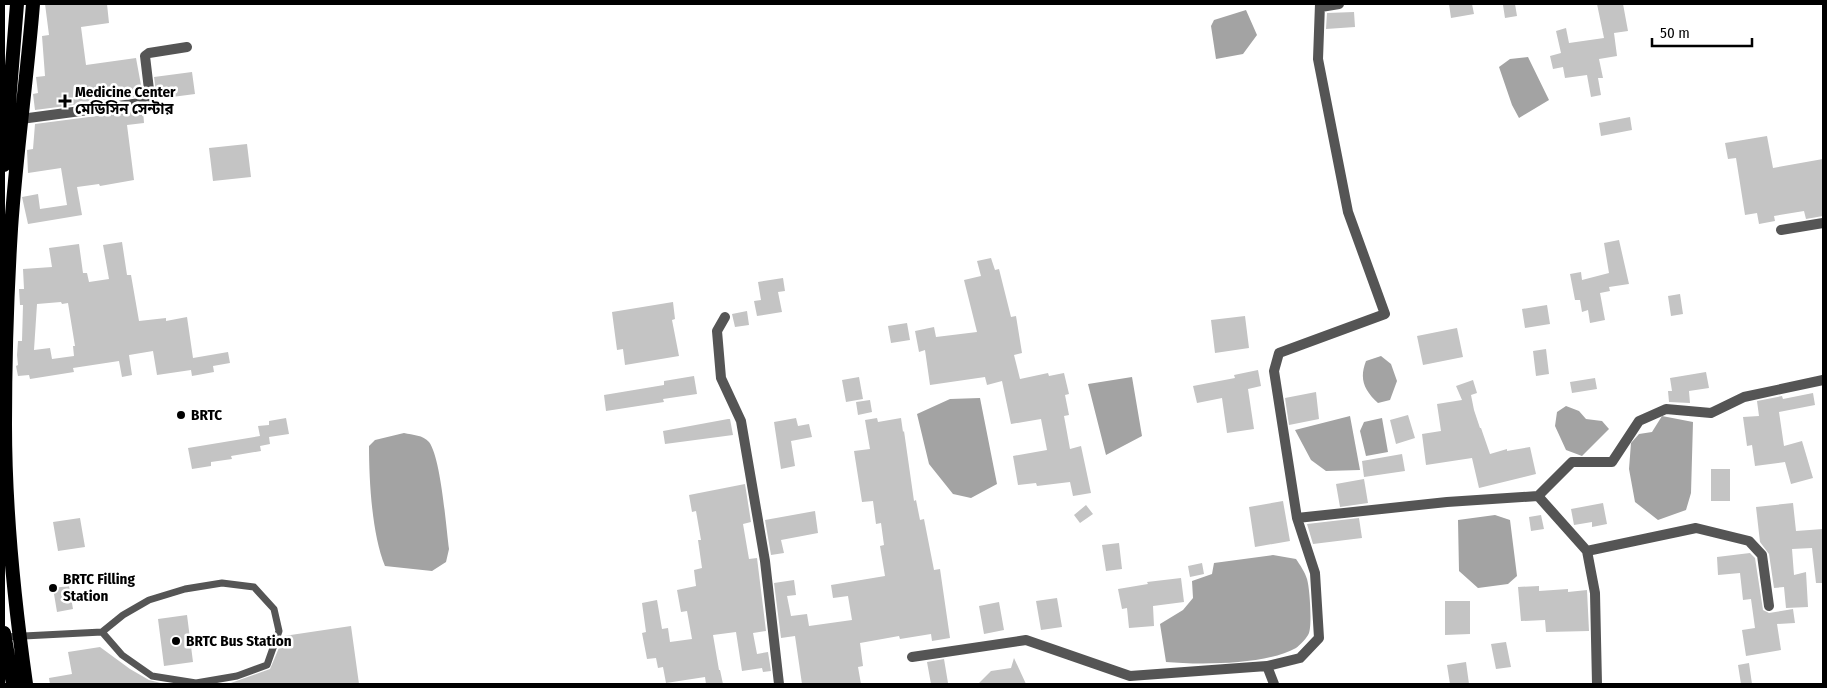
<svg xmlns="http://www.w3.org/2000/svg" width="1827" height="688" font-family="'Fira Sans Condensed','Noto Sans Bengali',sans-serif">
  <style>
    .water { fill: #a3a3a3 }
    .building { fill: #c4c4c4; fill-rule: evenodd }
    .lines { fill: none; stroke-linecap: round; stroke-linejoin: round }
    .service { stroke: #555; stroke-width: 7 }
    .minor { stroke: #555; stroke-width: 10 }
    .trunk { stroke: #000; stroke-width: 14 }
    .poi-dot { fill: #000; stroke: #fff; stroke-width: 2 }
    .labels { text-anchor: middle; stroke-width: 5; stroke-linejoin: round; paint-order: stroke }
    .poi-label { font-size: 15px; font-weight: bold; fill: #000; stroke: #fff; text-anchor: start }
  </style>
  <rect width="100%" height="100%" fill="#fff"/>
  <!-- water -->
  <path class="water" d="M1246,10L1257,35L1243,54L1216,59L1211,26L1214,20Z
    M1528,57L1549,100L1519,118L1512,105L1499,67L1510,59Z
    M1381,356L1391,364L1397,381L1390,400L1378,403C1364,390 1359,379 1366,361Z
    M1132,377L1142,436L1106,455L1088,384Z
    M980,398L997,484L971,498L953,494L929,464L917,414L950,399Z
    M1566,406L1579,411L1586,419L1602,421L1609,429L1582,456L1566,450L1555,426L1557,412Z
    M1350,416L1360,470L1326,471L1311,460L1295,430Z
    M1662,416L1693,422L1691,493L1686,510L1658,520L1635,502L1629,469L1631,443L1639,434L1652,432Z
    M1382,418L1388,452L1366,456L1360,431L1364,422Z
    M404,433C413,435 423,435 429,442C441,458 446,527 449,549L446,562L432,571L385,566C372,535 369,481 369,446L375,440Z
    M1495,515L1510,520L1517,576L1508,584L1478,588L1459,571L1458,520Z
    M1273,555L1296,559C1300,565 1305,572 1307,579C1310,589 1312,625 1309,633C1307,638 1300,645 1296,648C1266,665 1200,665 1166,662L1160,624L1183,610L1193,598L1192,581L1212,574L1214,563Z"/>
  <!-- building -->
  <path class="building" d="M45,4H107L109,23L81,27L86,65L136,58L143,96L35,110L33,94L38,93L36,77L45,76L42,36L49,35Z
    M1449,4H1472L1474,14L1451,18Z
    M1515,4L1517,16L1505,18L1503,5Z
    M1597,4H1623L1628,31L1614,33L1617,56L1599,59L1603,78H1598L1601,95L1591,97L1587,75L1565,78L1563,67L1553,69L1550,56L1561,53L1556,31L1566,28L1569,43L1604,38Z
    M1354,12L1355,27L1326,29L1327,13Z
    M192,72L195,94L157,99L154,77Z
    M143,110L144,123L127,125L134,180L100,186L99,184L77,187L82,215L28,224L22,197L38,194L40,209L67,205L61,168L28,173L27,150L33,149L35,124Z
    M1630,117L1632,130L1601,136L1599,123Z
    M1767,136L1773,168L1823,159V216L1806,219L1804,211L1774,216L1775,221L1759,224L1757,213L1745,215L1736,158L1728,159L1725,143Z
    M247,144L251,177L213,181L209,148Z
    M1619,240L1629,284L1609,287L1610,291L1600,293L1605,320L1590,323L1588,310L1582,312L1580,300H1575L1570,274L1581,272L1582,280L1609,273L1604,243Z
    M122,242L127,275H131L139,321L166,318V321L187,317L193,358L228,352L230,363L213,366L214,372L192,376L191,370L157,375L153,351L129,355L132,375L122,377L119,361L73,368L74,372L30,379L29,375L18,376L16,366L18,365L17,355L18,341H22L23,305H20L19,289H24L23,269L52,267L49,248L79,244L83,273H87L89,282L109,279L103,245ZM61,302L62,304L68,303L75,346H73L74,356L52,359L50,348L34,350L37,304Z
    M991,258L995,270L999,269L1011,317L1016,316L1022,353L1014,355L1020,379L1048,373L1049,376L1064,373L1069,394L1065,395L1069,415L1064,416L1070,449L1081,446L1091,493L1073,496L1070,482L1037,486L1036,483L1018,485L1013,456L1047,450L1041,419L1011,424L1002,381L987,385L985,377L930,385L925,350L919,352L915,331L934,327L936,337L977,332L964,280L981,276L977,261Z
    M783,278L785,291L778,292L782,312L757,316L754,301L761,300L758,282Z
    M1680,294L1683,314L1671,316L1668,296Z
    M673,302L675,319L672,320L679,356L625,365L623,349L617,350L612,312Z
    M1547,305L1550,324L1525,328L1522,309Z
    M747,311L749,325L735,327L732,314Z
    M1245,316L1249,348L1215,353L1211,320Z
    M907,323L910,340L891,343L888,326Z
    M1457,328L1463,357L1423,365L1417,336Z
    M1546,349L1549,374L1536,376L1533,351Z
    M1258,370L1261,386L1248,389L1254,429L1227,433L1222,398L1197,403L1193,386L1235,378L1234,375Z
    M1706,372L1709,388L1689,391L1690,403L1669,402L1668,391H1672L1670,378Z
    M694,376L697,394L663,399L664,402L606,411L604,395L664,385V381Z
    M859,377L863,399L846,402L842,380Z
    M1595,378L1597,389L1572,393L1570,382Z
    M1473,380L1477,393L1471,395L1474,410L1480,428H1481L1490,454L1507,449V451L1530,447L1536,474L1479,488L1472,458L1426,465L1422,434L1441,431L1437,404L1462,400L1456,386Z
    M1316,392L1319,419L1289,425L1285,398Z
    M1813,393L1815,405L1779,412L1784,446L1802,441L1813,478L1791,484L1785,462L1755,466L1752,445L1747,446L1743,417L1759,416L1757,401L1782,396L1783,399Z
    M870,400L872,412L858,415L856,402Z
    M1408,415L1415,438L1396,444L1390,420Z
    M286,418L289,434L269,437L270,444L260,446L261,451L231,456L232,459L211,462V466L192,469L188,448L260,436L258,426L269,425V421Z
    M796,418L798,426L809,424L812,437L791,441L795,466L781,469L774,422Z
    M877,418L878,422L901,418L903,432L904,431L914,501L916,500L920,520L924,519L934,570L940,569L950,638L932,641L931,634L900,639L899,636L860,643L863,666L858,667L861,684H802L795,636L781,638L774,583L794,580L796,595L787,596L791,616L807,614L809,626L852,620L848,596L833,598L831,585L885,576L880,546L884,545L881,523L876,524L873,501L862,502L854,451L870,449L865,420Z
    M728,419H730L733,435L665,444L663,431Z
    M1402,454L1405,471L1364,477L1362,461Z
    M1711,469H1730V501H1711Z
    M1364,479L1368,503L1340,507L1336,484Z
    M745,484L751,522L743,524L749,559L757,558L766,631L753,633L757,654L768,652L771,671L763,672L762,668L742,671L736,632L713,635L719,670H720L723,684H706L705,677L666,683L663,667L658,668L656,658L647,659L642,633L646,632L642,603L657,600L662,629L668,628L670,642L692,639L687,611L681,612L677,590L696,586L694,570L702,568L698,540H701L696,511L692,512L689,495Z
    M1283,501L1290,541L1255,547L1249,507Z
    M1603,503L1607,524L1592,527V522L1574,525L1571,509Z
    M1793,503L1796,531L1823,529V583H1816L1812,548L1792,549L1794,575L1806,572L1808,607L1786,608L1784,587L1774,588L1769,554L1760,542L1756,507Z
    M1086,505L1093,514L1080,523L1074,515Z
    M815,511L818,533L781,540L784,553L771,555L765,520Z
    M1541,515L1544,529L1531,531L1529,517Z
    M80,518L85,547L58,551L53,522Z
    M1359,518L1362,538L1313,544L1307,524Z
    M1119,543L1122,569L1106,571L1102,545Z
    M1750,553L1755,558L1763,610L1769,613L1793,609L1795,623L1777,624L1781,650L1746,656L1742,630L1755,628L1751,599L1743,600L1740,573L1718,575L1717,557Z
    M1202,563L1204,574L1190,577L1188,566Z
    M1181,578L1184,602L1153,606L1154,626L1129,628L1127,608L1122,609L1118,589L1148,584L1147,582Z
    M69,586L73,609L57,612L53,588Z
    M1539,586V591L1568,589V592L1587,590L1589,631L1546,632L1545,620L1521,621L1518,587Z
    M1057,598L1062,627L1041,630L1036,601Z
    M1445,601H1470V634L1445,635Z
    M999,602L1004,630L984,634L979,606Z
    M187,615L193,662L164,666L158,619Z
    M351,626L359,684H228L270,669L284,636Z
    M1506,642L1511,667L1496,669L1491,644Z
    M100,647L130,669L149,680L165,684H50L49,678L72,674L68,652Z
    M1014,658L1026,684H978L991,671L1011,668Z
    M944,659L948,683L931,684L927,662Z
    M1466,662L1469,684H1450L1447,665Z
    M1749,663L1752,684H1741L1738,665Z"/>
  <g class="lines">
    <!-- service -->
    <path class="service" d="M4,637L102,632L123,615L149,600L185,589L222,583L254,587L274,609L279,631L267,665L237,676L196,683L152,676L122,655L102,632"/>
    <!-- minor -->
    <path class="minor" d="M1321,7L1339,4
      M21,119L148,102L150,98L145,56L149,53L187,47
      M1781,230L1823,223
      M725,317L717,331L721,378L741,421L765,561L779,684
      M1538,496L1587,551L1595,593L1597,684
      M1297,518L1447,502L1538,496L1572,462H1612L1639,421L1666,409L1711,413L1744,397L1823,380
      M1587,551L1696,528L1749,541L1762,555L1769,606
      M912,657L1026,640L1130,676L1267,666L1300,658L1319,638L1315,573L1297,518L1274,371L1279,353L1385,314L1348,212L1318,59L1320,4
      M1267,666L1274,684"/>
    <!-- trunk -->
    <path class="trunk" d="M4,165L17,4
      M4,633L13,684
      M26,684C14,599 5,512 5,425C5,360 7,294 11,229C16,154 27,79 33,4"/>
  </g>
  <!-- markers -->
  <g class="poi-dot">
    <path d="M62.5 93.5h5v5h5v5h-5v5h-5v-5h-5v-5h5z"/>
    <circle cx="181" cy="415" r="5"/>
    <circle cx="53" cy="588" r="5"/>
    <circle cx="176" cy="641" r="5"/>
  </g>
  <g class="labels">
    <!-- poi labels -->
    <g class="poi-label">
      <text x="75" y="97">Medicine Center<tspan x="75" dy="17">মেডিসিন সেন্টার</tspan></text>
      <text x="191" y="420">BRTC</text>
      <text x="63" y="584">BRTC Filling<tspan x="63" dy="17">Station</tspan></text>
      <text x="186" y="646">BRTC Bus Station</text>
    </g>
  </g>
  <!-- border -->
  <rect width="1827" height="688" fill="none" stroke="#000000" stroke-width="10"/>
  <!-- scale -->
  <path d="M1652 38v8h100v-8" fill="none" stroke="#000000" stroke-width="2.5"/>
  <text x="1660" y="38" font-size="15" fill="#000000" stroke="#ffffff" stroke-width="4" paint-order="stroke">50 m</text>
</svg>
